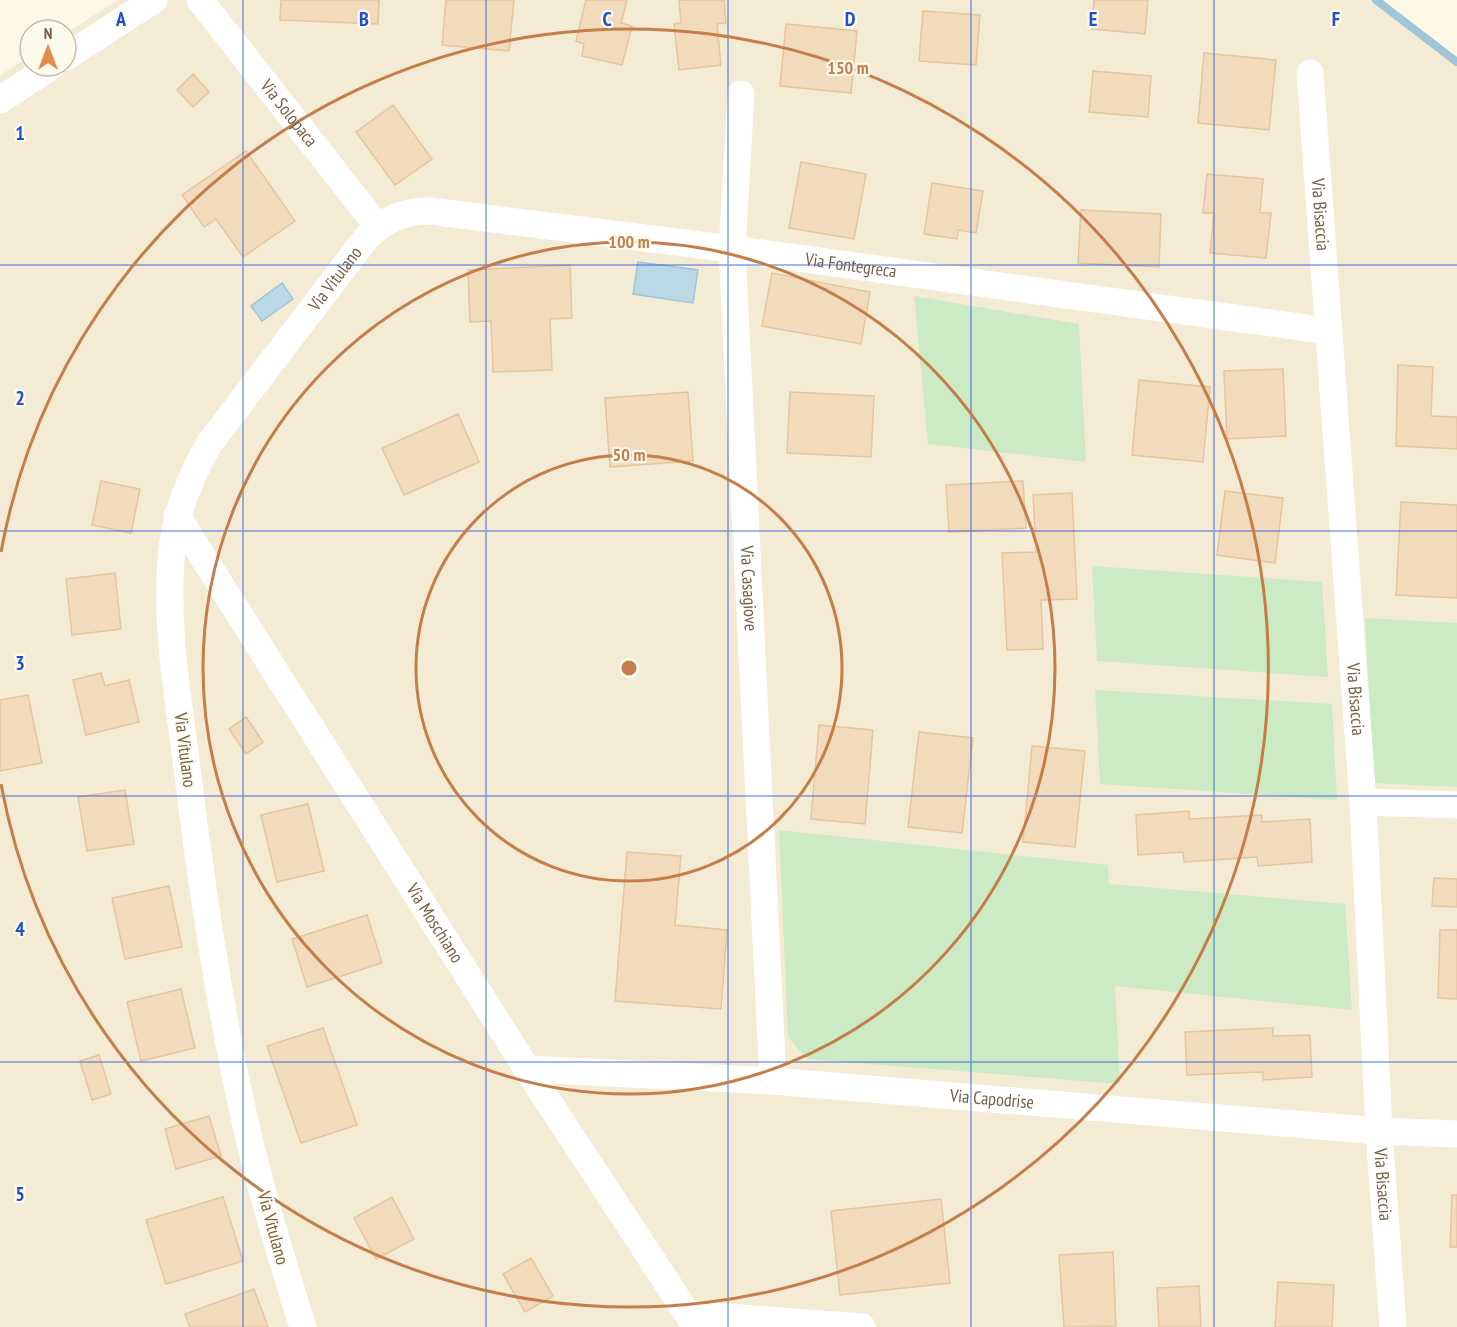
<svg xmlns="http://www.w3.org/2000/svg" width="1457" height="1327" font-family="'PT Sans Narrow',sans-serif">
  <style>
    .residential { fill: #f4ebd4 }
    .green { fill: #cceac4 }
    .water { fill: #bad8e6; stroke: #a0c5d8; stroke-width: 1.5 }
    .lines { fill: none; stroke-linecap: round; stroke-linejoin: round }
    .stream { stroke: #a0c5d8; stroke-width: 8 }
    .building { fill: #f2dbbd; stroke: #e5c59d; stroke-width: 1.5 }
    .minor { stroke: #fff; stroke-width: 27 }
    .grid { fill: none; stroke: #1d4ed8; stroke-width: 1.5; stroke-opacity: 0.55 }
    .ring { fill: none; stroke: #c57d4a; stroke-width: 3 }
    .labels { text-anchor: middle; stroke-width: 4.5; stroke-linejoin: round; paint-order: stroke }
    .street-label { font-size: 18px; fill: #76614a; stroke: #fffbec }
    .grid-label { font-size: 20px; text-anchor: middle; font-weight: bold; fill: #1d4ed8; stroke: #fffbec; stroke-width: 4.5; stroke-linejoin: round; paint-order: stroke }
    .centre { fill: #c57d4a; stroke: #fffbec; stroke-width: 3 }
    .ring-label { font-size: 18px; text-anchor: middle; font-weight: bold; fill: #c57d4a; stroke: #fffbec; stroke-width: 4.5; stroke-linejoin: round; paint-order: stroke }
  </style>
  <rect width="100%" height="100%" fill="#fcf8e5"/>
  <!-- residential -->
  <path class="residential" d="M118,0H1376L1457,62V1327H0V75L30,56V66H66V33Z"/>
  <!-- green -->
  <path class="green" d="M914,296L1079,324L1086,462L928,444Z
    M1092,566L1322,582L1328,677L1097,661Z
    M1365,618L1457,623V787L1374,783Z
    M1095,690L1332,704L1337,800L1100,784Z
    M779,830L1108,865L1109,884L1345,904L1352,1010L1115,986L1120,1084L807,1059L788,1037Z"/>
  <!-- water -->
  <path class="water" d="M638,262L698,270L693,303L633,294Z
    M282,283L293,299L262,321L251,306Z"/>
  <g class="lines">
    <!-- stream -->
    <path class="stream" d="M1376,0L1457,62"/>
  </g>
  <!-- building -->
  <path class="building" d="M281,0H379L378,24L280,20Z
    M446,0H514L509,51L442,45Z
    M586,0H627L621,23L632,26L622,65L582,56L584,44L576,41Z
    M679,0H724L726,23L717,24L721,65L679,70L674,24L681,23Z
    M1094,0H1148L1145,34L1092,29Z
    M923,11L980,15L976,65L919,61Z
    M786,24L857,31L851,93L780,86Z
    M1204,53L1276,60L1269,130L1198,123Z
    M1093,71L1151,76L1148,117L1089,112Z
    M193,74L209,92L193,107L177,90Z
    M393,105L432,159L395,185L356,132Z
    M246,151L295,221L243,257L216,219L204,227L182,195Z
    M801,162L866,174L854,239L789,228Z
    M1207,174L1263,179L1260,213H1271L1266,258L1210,253L1214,213H1203Z
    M932,183L983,191L976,233L958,230L957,239L924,234Z
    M1081,210L1161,214L1159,267L1078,263Z
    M570,265L572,318L550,319L552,370L493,372L491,321L470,322L468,270Z
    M772,273L870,292L861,344L762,326Z
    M1398,365L1433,367L1431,416L1457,417V449L1396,446Z
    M1283,369L1286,436L1227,439L1224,371Z
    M1139,380L1210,387L1203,462L1132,455Z
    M688,392L693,461L610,467L605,398Z
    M790,392L874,396L871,457L787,453Z
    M458,414L479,462L404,495L382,448Z
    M101,481L140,489L131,533L92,525Z
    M1023,481L1026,528L949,532L946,485Z
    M1225,491L1283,498L1275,563L1217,555Z
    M1072,493L1077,599L1041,600L1043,649L1007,650L1002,553L1036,552L1033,495Z
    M1401,502L1457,505V598L1396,595Z
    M115,573L121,629L72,635L66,579Z
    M101,673L105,686L129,680L139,722L86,735L73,680Z
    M28,695L42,763L0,771V700Z
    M246,717L263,742L246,754L229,729Z
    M819,725L873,730L865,824L811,819Z
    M919,732L973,738L962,833L908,827Z
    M1032,746L1085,751L1075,847L1023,842Z
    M125,790L134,844L87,851L78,797Z
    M308,804L324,871L277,882L261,815Z
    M1189,811V819L1262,815V822L1310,819L1312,862L1258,866L1257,857L1184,862L1183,852L1138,855L1136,815Z
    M627,852L681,856L675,925L727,930L721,1009L615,1001Z
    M1434,878L1457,879V907L1432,906Z
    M169,886L182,947L125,959L112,898Z
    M367,915L382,963L307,987L292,939Z
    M1440,930H1457V999L1438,998Z
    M181,989L195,1048L141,1061L127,1002Z
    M323,1028L357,1125L301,1143L267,1046Z
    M1273,1028V1036L1310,1035L1312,1077L1263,1080V1072L1187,1075L1185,1032Z
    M99,1055L111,1094L92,1100L80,1061Z
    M209,1116L221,1156L176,1169L165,1129Z
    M1452,1195H1457V1247H1450Z
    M223,1197L243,1261L166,1284L146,1220Z
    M392,1197L414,1239L376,1259L354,1218Z
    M941,1199L950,1283L840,1295L831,1211Z
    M1113,1252L1116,1326L1064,1327L1059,1255Z
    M531,1258L553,1296L525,1312L503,1274Z
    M1278,1282L1334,1285L1332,1327H1275Z
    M1199,1286L1201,1327H1159L1157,1288Z
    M254,1289L268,1327H190L185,1314Z"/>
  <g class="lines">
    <!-- minor -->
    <g class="minor">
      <path id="s1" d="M200,0L378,227"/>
      <path d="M66,57L154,0"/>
      <path id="s2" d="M1310,73L1363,802L1379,1131L1393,1327"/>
      <path id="s3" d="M741,94L732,249L773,1081"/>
      <path d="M0,100L52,66"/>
      <path id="s4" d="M177,516L527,1069L696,1327"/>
      <path d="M1363,802L1457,805"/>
      <path id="s5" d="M527,1069L773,1081L1379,1131L1457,1134"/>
      <path d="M688,1314L862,1327"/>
      <path id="s6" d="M303,1327C281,1258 260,1188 244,1117C219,1005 202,890 188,776C179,701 164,626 172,550C176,511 190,478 209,444L367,237C386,219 404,211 430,211L732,249L1329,331"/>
    </g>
  </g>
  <!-- grid -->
  <path class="grid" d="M243,0V1327M486,0V1327M728,0V1327M971,0V1327M1214,0V1327M0,265H1457M0,531H1457M0,796H1457M0,1062H1457"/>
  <!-- distance rings -->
  <g class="ring">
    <circle cx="629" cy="668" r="213"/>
    <circle cx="629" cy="668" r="426"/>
    <path d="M1 552A639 639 0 1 1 1 784"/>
  </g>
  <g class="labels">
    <!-- street labels -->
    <g class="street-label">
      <text dy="6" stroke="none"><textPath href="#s1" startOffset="144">Via Solopaca</textPath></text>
      <text dy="6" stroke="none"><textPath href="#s2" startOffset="142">Via Bisaccia</textPath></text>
      <text dy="6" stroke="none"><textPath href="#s6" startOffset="1659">Via Fontegreca</textPath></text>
      <text dy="6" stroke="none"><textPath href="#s6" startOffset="1112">Via Vitulano</textPath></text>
      <text dy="6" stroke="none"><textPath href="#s3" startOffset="495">Via Casagiove</textPath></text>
      <text dy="6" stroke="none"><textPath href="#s2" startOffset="628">Via Bisaccia</textPath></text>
      <text transform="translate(185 750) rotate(83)" y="6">Via Vitulano</text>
      <text dy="6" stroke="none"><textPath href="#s4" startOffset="482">Via Moschiano</textPath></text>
      <text dy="6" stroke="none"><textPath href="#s5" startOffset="466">Via Capodrise</textPath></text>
      <text dy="6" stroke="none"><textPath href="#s2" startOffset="1114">Via Bisaccia</textPath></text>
      <text transform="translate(273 1228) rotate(75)" y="6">Via Vitulano</text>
    </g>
  </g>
  <g class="grid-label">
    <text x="121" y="26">A</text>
    <text x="364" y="26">B</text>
    <text x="607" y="26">C</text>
    <text x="850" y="26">D</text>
    <text x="1093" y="26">E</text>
    <text x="1336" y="26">F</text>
    <text x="20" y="140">1</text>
    <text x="20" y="405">2</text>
    <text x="20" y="670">3</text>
    <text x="20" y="936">4</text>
    <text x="20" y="1201">5</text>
  </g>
  <circle cx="629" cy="668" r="9" class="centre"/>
  <g class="ring-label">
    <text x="848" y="74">150 m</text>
    <text x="629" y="248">100 m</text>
    <text x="629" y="461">50 m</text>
  </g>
  <!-- north arrow -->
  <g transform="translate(48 48)"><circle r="28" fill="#fffbec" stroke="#c8bdab" stroke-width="1.5"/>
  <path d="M0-4.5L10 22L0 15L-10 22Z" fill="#e7894a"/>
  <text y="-9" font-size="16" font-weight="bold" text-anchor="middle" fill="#76614a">N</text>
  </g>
</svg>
